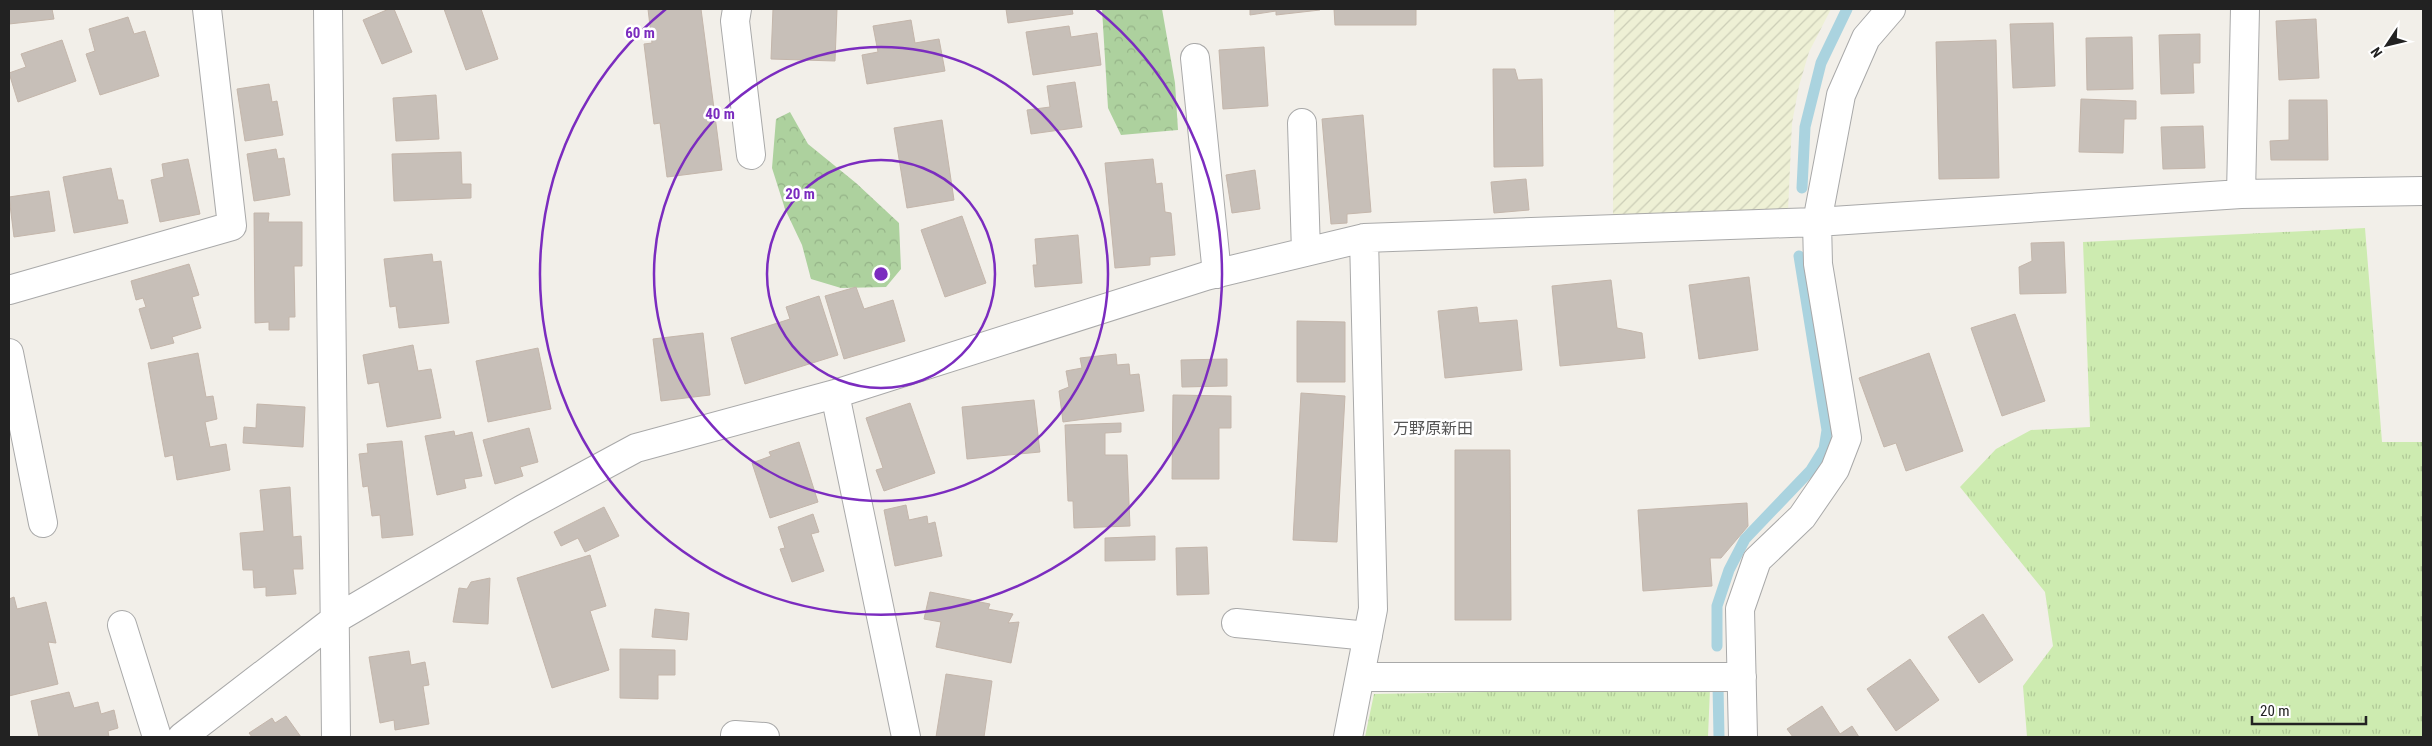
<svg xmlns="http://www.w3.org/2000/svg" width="2432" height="746" font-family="'Roboto Condensed','Noto Sans JP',sans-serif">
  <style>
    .farmland { fill: url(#farmland-furrows) }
    .grass { fill: url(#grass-tufts) }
    .forest { fill: url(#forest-crowns) }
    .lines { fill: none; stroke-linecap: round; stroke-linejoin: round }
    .stream { stroke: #aad3df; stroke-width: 11 }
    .building { fill: #c7bfb8; stroke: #c4b6ab }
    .minor-casing { stroke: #a9a9a9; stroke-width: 30 }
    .minor { stroke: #fff; stroke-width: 28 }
    .ring { fill: none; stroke: #7b2cbf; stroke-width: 2.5 }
    .labels { text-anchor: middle; stroke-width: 5; stroke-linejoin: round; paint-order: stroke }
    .quarter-label { font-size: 16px; fill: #555; stroke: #fff }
    .centre { fill: #7b2cbf; stroke: #fff; stroke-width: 2.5 }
    .ring-label { font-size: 15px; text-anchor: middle; font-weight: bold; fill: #7b2cbf; stroke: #fff; stroke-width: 5; stroke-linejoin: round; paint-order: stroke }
  </style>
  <defs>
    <pattern id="farmland-furrows" width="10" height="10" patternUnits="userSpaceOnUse" patternTransform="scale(1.25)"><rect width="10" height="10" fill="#eef0d5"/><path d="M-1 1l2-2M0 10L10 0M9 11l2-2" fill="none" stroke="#ccceb7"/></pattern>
    <pattern id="grass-tufts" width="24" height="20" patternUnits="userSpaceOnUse" patternTransform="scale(1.25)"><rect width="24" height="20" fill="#cdebb0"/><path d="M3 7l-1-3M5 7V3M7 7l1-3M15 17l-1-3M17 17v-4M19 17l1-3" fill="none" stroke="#b0c997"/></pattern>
    <pattern id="forest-crowns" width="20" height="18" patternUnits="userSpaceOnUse" patternTransform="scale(1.25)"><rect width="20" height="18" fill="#add19e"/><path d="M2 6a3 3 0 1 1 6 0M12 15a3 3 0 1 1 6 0" fill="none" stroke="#95b388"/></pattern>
  </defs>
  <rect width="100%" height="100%" fill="#f2efe9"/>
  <!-- farmland -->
  <path class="farmland" d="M1614,9H1831L1809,52L1799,86L1792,123L1788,211L1613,219Z"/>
  <!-- grass -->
  <path class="grass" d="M2365,228L2382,442H2423V737H2027L2023,686L2053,646L2045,592L1960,487L1996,449L2031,430L2090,427L2083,242Z
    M1710,688L1708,737H1365L1374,694Z"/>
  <!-- forest -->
  <path class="forest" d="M1102,9H1162L1175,83L1178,130L1121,135L1108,108Z
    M790,112L808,144L856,183L899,223L901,269L886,287L841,288L811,279L802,245L785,209L772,168L776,119Z"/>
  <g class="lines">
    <!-- stream -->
    <path class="stream" d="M1802,188L1805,127L1821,63L1847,9
      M1717,646V606L1729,570L1745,539L1811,470L1824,449L1827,430L1799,256
      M1718,685L1719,737"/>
  </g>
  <!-- building -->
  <path class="building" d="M9,9H52L54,19L9,24Z
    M389,9H394L412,52L382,64L363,20Z
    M444,9H481L498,59L466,70Z
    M648,9H701L722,170L667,177L660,123L654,124L644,44L652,43Z
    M773,9H837L835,61L771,59Z
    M1006,9H1072L1073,14L1008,23Z
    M1250,9H1320V10L1276,15V11L1250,15Z
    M1334,9H1416V25H1335Z
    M128,17L134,34L145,31L159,76L100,95L86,54L95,51L89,29Z
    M2316,19L2319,78L2279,80L2276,21Z
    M911,20L915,43L939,39L945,71L867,84L862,55L878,52L873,26Z
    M2053,23L2055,86L2013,88L2010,24Z
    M1069,26L1071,37L1097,33L1101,65L1033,75L1026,32Z
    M2200,34V63H2193L2194,93L2161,94L2159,35Z
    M2132,37L2133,89L2087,90L2086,38Z
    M62,40L76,81L18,102L9,73L26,67L21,54Z
    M1996,40L1999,178L1939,179L1936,42Z
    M1264,47L1268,106L1223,109L1219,50Z
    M1493,69H1515L1518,80L1542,79L1543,166L1494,167Z
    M1075,82L1082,127L1031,134L1027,110L1050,107L1047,86Z
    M269,84L272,102L277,101L283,135L245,141L237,89Z
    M436,95L439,139L396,141L393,98Z
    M2081,99L2136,101V119H2124L2123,153L2079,152Z
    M2289,100H2327L2328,160H2271L2270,141L2289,140Z
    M1363,115L1371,212L1347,214V223L1331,224L1322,119Z
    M942,120L954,200L907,208L894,128Z
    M2203,126L2205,168L2163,169L2161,127Z
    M276,149L278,159L284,158L290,195L254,201L247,154Z
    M461,152L462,184H471V198L394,201L392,154Z
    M188,159L200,214L160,222L151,180L164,177L162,164Z
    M1153,159L1156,184L1162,183L1165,212L1171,213L1175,255L1150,257V265L1115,268L1105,163Z
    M111,168L118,200H123L128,223L74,233L63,177Z
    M1255,170L1260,209L1232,213L1226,175Z
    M1526,179L1529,210L1494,213L1491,182Z
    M49,191L55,231L14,237L9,197Z
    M254,213H269L268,222H302V266H294L295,317H289V330H269V322L255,323Z
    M962,216L986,283L945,297L921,230Z
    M1078,235L1082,283L1035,287L1033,265H1037L1035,239Z
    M2064,242L2066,293L2020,294L2019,267L2032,261L2031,243Z
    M432,254L433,262L441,261L449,323L399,328L396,306L390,307L384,259Z
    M189,264L199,295L192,297L201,328L172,337L174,343L151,349L139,309L146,307L143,298L136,300L131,281Z
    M1749,277L1758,350L1699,359L1689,285Z
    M1611,280L1617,328L1642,333L1645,358L1560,366L1552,286Z
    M856,287L864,309L893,300L905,341L844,359L825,296Z
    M819,296L838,355L745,384L731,338L790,319L786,307Z
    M1477,307L1479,323L1517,320L1522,370L1445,378L1438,311Z
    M2015,314L2045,401L2002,416L1971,328Z
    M1297,321L1345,322V382H1297Z
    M703,333L710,395L661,401L653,339Z
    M413,345L418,371L431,369L441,418L387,427L379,382L368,384L363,355Z
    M538,348L551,409L488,422L476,361Z
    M198,353L206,397L213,396L217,419L205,422L210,447L226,444L230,470L177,480L173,455L165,457L148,363Z
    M1929,353L1963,451L1906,471L1896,443L1884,447L1859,378Z
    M1116,354L1117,365L1129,364L1130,375L1139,374L1144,411L1063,422L1059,391L1069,387L1066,371L1082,368L1080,358Z
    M1227,359V386L1182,387L1181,360Z
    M1301,393L1345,396L1337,542L1293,540Z
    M1173,395L1231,396V428H1219V479H1172Z
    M1034,400L1040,452L967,459L962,407Z
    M910,403L935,473L884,491L876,470L883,468L866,418Z
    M257,404L305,407L303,447L243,443L244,427L256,428Z
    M1121,423V432L1105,433V455H1127L1130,526L1074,528L1073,501H1068L1065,425Z
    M529,428L538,462L520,467L523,476L495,484L483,440Z
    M454,431L455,436L472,432L482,476L464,479L466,488L437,495L425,436Z
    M402,441L413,535L382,538L380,515L372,516L368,486L363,487L359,454L368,453L367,444Z
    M799,442L818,502L770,518L752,463L771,456L769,452Z
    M1455,450H1510L1511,620H1455Z
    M290,487L293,537L301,536L303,569H293L296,594L266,596V587L254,588L253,570H243L240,533L264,531L260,490Z
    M1747,503L1748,526L1721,558H1710L1712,586L1643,591L1638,510Z
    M906,505L909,520L927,516L928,524L935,522L942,556L895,566L884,510Z
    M604,507L619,536L585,552L578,538L561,546L554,532Z
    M813,514L819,532L811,534L824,571L792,582L780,549L785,548L778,527Z
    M1155,536V560L1105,561V538Z
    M1207,547L1209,594L1177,595L1176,548Z
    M590,555L606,606L590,611L609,670L552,688L517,578Z
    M490,578L488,624L453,622L459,588L467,589L471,582Z
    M930,592L990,604L988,609L1013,614L1008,623L1019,622L1011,663L936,647L941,622L924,619Z
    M14,597L17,609L46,602L56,643L48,642L58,684L9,696V599Z
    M655,609L689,613L687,640L652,637Z
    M1983,614L2013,660L1979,683L1948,637Z
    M620,649L675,650V675H658V699L620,698Z
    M409,651L411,665L425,662L429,685L423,686L429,724L395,730L394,720L380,723L369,657Z
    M1910,659L1939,700L1896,731L1867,689Z
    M946,674L992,681L984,737H936Z
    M69,692L74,708L98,702L101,714L114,710L118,728L108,731L109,737H39L31,701Z
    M1822,706L1840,734L1852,726L1859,737H1793L1787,729Z
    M286,716L301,737H252L249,733L272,718L275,723Z"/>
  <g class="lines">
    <!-- minor casing -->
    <g class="minor-casing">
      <path id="minor" d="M328,9L336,737
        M737,9L735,21L751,155
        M1195,58L1217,274
        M1302,123L1306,252
        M2241,194L2245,9
        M9,290L232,226L207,9
        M9,353L43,523
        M835,394L906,737
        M1236,623L1368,636
        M122,625L157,737
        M1360,677H1742
        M735,735L765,737
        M182,737L334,620L523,509L636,448L835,394L1206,276L1364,238L1817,222L2241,194L2423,191
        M1348,737L1373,609L1364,238
        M1743,737L1740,609L1757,560L1802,517L1835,469L1847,438L1818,264L1817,222L1841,95L1866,38L1891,9"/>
    </g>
    <!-- minor -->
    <use href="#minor" class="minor"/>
  </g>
  <!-- distance rings -->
  <g class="ring">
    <circle cx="881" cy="274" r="114"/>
    <circle cx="881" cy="274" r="227"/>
    <path d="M1096 9A341 341 0 1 1 666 9"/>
  </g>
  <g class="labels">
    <!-- quarter labels -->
    <g class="quarter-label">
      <text x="1433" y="434">万野原新田</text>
    </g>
  </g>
  <circle cx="881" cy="274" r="8" class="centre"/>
  <g class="ring-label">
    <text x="640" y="38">60 m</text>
    <text x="720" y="119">40 m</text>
    <text x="800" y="199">20 m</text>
  </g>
  <!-- border -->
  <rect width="2432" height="746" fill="none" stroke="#222222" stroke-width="20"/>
  <!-- north arrow -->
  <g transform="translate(2387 45) rotate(235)" stroke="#ffffff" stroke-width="4" paint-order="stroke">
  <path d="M0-4L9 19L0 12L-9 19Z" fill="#222222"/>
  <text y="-8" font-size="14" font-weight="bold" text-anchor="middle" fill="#222222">N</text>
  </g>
  <!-- scale -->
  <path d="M2252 716v8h114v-8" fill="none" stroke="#222222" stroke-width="2.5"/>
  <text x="2260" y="716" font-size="15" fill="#222222" stroke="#ffffff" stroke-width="4" paint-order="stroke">20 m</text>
</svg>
